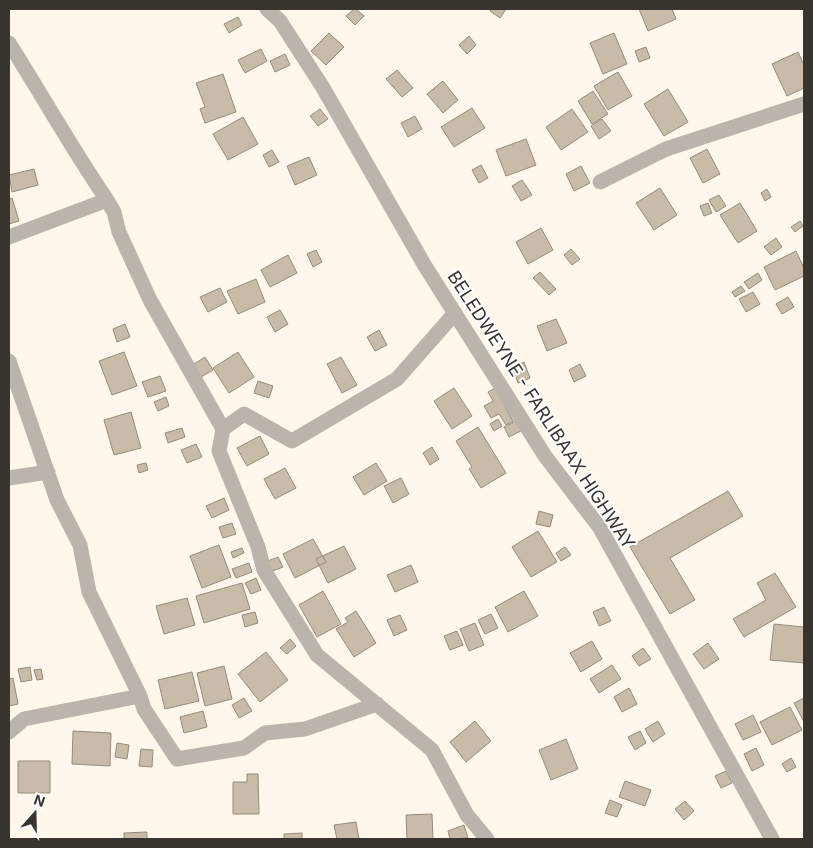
<svg xmlns="http://www.w3.org/2000/svg" width="813" height="848" font-family="Inter,sans-serif">
  <style>
    .building { fill: #c8bbaa; stroke: #978b7a }
    .lines { fill: none; stroke-linecap: round; stroke-linejoin: round }
    .minor { stroke: #bab4ad; stroke-width: 15 }
    .labels { text-anchor: middle; stroke-width: 4; stroke-linejoin: round; paint-order: stroke }
    .street-label { font-size: 18px; fill: #39342d; stroke: #fff }
  </style>
  <rect width="100%" height="100%" fill="#fff7ec"/>
  <!-- building -->
  <path class="building" d="M354,9H356L364,16L355,25L346,16Z
    M492,9H506L500,18L490,11Z
    M639,9H672L676,19L648,31Z
    M238,17L242,25L229,33L224,24Z
    M329,33L344,47L326,65L311,51Z
    M614,33L627,64L603,74L590,43Z
    M469,36L476,45L467,54L459,45Z
    M646,47L650,58L639,62L635,51Z
    M261,49L267,61L245,73L238,60Z
    M798,52L804,65V88L787,96L772,64Z
    M285,54L290,65L275,72L270,61Z
    M397,70L413,88L402,97L386,79Z
    M618,72L632,96L608,110L594,86Z
    M223,74L236,112L205,123L200,109L205,107L196,83Z
    M443,81L458,100L443,113L427,94Z
    M668,89L688,122L664,136L644,104Z
    M593,91L608,114L592,124L578,101Z
    M472,108L485,128L454,147L441,127Z
    M320,109L328,119L318,126L310,116Z
    M572,109L588,132L561,150L546,127Z
    M415,116L422,129L408,137L401,123Z
    M243,117L258,144L228,160L213,134Z
    M602,119L611,131L599,139L591,126Z
    M526,139L536,165L506,176L496,150Z
    M707,149L720,174L703,183L690,158Z
    M272,150L279,162L269,167L263,155Z
    M309,157L317,175L295,185L287,166Z
    M481,165L488,178L479,183L472,170Z
    M581,166L590,183L574,191L566,174Z
    M34,169L38,185L12,192L9,175Z
    M522,180L532,195L521,201L512,186Z
    M660,188L677,215L654,230L636,203Z
    M767,189L771,197L765,201L761,193Z
    M719,195L726,206L716,212L709,200Z
    M12,198L19,221L9,224V199Z
    M708,203L712,213L704,216L700,206Z
    M740,203L757,231L738,243L720,215Z
    M800,221L803,226L795,232L791,227Z
    M541,228L553,250L528,264L516,242Z
    M776,238L782,247L771,255L764,247Z
    M571,249L580,259L572,265L564,255Z
    M316,250L322,262L313,267L307,254Z
    M796,251L804,268V276L775,290L764,267Z
    M288,255L297,273L270,287L261,270Z
    M540,272L556,289L549,295L533,278Z
    M758,273L762,280L749,289L744,282Z
    M256,279L265,302L238,314L227,291Z
    M741,286L745,291L735,297L732,292Z
    M220,288L227,302L208,312L200,297Z
    M753,292L760,304L746,312L739,299Z
    M788,297L794,307L782,314L776,304Z
    M280,310L288,324L275,332L267,317Z
    M556,319L567,343L547,351L537,326Z
    M125,324L130,337L117,342L113,329Z
    M379,330L387,345L375,351L367,337Z
    M124,352L137,386L112,395L99,361Z
    M238,352L254,377L229,393L213,368Z
    M205,357L213,370L201,377L194,364Z
    M341,357L357,385L342,393L327,364Z
    M524,362L530,378L518,383L512,367Z
    M580,364L586,376L574,382L569,370Z
    M160,376L166,391L148,397L142,382Z
    M258,381L273,386L269,398L254,393Z
    M454,388L472,416L452,429L434,401Z
    M495,388L513,421L506,425L499,414L491,418L484,406L493,401L488,392Z
    M166,397L169,406L158,411L154,402Z
    M131,412L141,448L114,455L104,420Z
    M498,419L502,426L494,431L490,424Z
    M516,421L521,431L509,437L504,427Z
    M478,427L506,473L481,488L469,469L472,467L456,441Z
    M182,428L185,437L168,443L165,433Z
    M260,436L269,454L247,466L237,448Z
    M196,444L202,457L187,463L181,450Z
    M432,447L439,459L430,465L423,453Z
    M146,463L148,470L139,473L137,465Z
    M376,463L387,481L364,495L353,477Z
    M285,468L296,488L275,499L264,479Z
    M401,478L409,494L393,503L384,486Z
    M728,491L743,516L670,558L695,600L670,614L630,547Z
    M224,498L229,510L212,518L206,506Z
    M539,511L553,515L550,527L536,524Z
    M232,523L236,534L223,538L219,527Z
    M538,531L557,562L531,577L512,547Z
    M313,539L326,562L295,578L283,554Z
    M219,545L231,577L202,588L190,556Z
    M344,546L356,569L328,583L316,559Z
    M565,547L571,555L561,561L556,553Z
    M242,548L244,553L233,558L231,552Z
    M278,557L283,567L270,572L265,562Z
    M249,563L252,572L236,578L232,569Z
    M411,565L418,582L395,592L387,575Z
    M775,573L796,607L744,637L733,619L766,600L757,583Z
    M256,578L261,590L251,594L245,583Z
    M242,583L250,609L204,623L196,596Z
    M323,591L341,624L317,637L299,605Z
    M524,591L538,616L508,632L495,607Z
    M187,598L195,625L164,634L156,606Z
    M604,607L611,621L599,626L593,612Z
    M356,611L376,643L354,657L336,629L348,622L345,618Z
    M255,612L258,623L245,627L242,615Z
    M491,614L498,628L485,634L478,620Z
    M400,615L407,630L394,636L387,620Z
    M475,623L484,645L469,651L460,629Z
    M774,624L804,627V663L770,660Z
    M457,631L463,645L450,650L444,636Z
    M290,639L296,646L287,654L280,648Z
    M592,641L602,659L581,672L570,653Z
    M708,643L719,659L704,669L693,654Z
    M643,648L651,659L639,666L632,656Z
    M266,652L288,680L260,702L238,674Z
    M612,665L621,679L599,693L590,679Z
    M224,666L232,699L205,706L197,673Z
    M30,667L32,680L21,682L18,669Z
    M41,669L43,679L37,680L34,670Z
    M192,672L199,701L165,709L158,680Z
    M13,678L18,704L9,706V679Z
    M629,688L637,704L622,712L614,697Z
    M244,698L252,711L239,718L232,705Z
    M804,698V722L794,703Z
    M790,707L802,730L772,745L760,722Z
    M203,711L207,727L184,733L180,717Z
    M753,715L761,732L743,740L735,724Z
    M475,721L491,741L466,762L450,742Z
    M658,721L665,734L653,742L645,729Z
    M73,731L111,733L110,766L72,764Z
    M640,731L646,743L635,750L628,737Z
    M566,739L578,769L551,780L539,750Z
    M117,743L129,745L127,759L115,757Z
    M756,748L764,765L752,771L744,754Z
    M141,749L153,750L152,767L139,766Z
    M791,758L796,767L787,772L782,764Z
    M18,761H50V793H18Z
    M726,771L732,783L721,788L715,776Z
    M247,774H258L259,814H233V782H247Z
    M625,781L651,790L645,806L619,797Z
    M610,800L622,805L617,817L605,813Z
    M685,801L694,811L684,820L675,809Z
    M432,814L433,839H407L406,815Z
    M356,822L359,839H337L334,825Z
    M464,825L468,838L450,839L448,831Z
    M147,832V839H124V833Z
    M302,833V839H284V834Z"/>
  <g class="lines">
    <!-- minor -->
    <path class="minor" d="M267,9L280,21L322,86L425,266L545,456L600,528L772,839
      M9,43C42,95 72,149 107,200
      M600,182L666,149L804,104
      M9,237L107,200L114,212L119,232L150,300L223,429
      M455,313L397,379L292,441L244,414L223,429L219,451L258,547L264,570L317,655L432,750L467,815L487,839
      M9,361L57,500L80,545L89,592L140,696
      M9,478L48,472
      M9,732L24,719L140,696L144,709L177,759L244,748L265,733L305,729L377,704"/>
  </g>
  <g class="labels">
    <!-- street labels -->
    <g class="street-label">
      <text transform="translate(541 410) rotate(57)" y="6">BELEDWEYNE - FARLIBAAX HIGHWAY</text>
    </g>
  </g>
  <!-- border -->
  <rect width="813" height="848" fill="none" stroke="#39342d" stroke-width="20"/>
  <!-- north arrow -->
  <g transform="translate(35 813) rotate(20)" stroke="#ffffff" stroke-width="4" paint-order="stroke">
  <path d="M0-4L9 19L0 12L-9 19Z" fill="#39342d"/>
  <text y="-8" font-size="14" font-weight="bold" text-anchor="middle" fill="#39342d">N</text>
  </g>
</svg>
